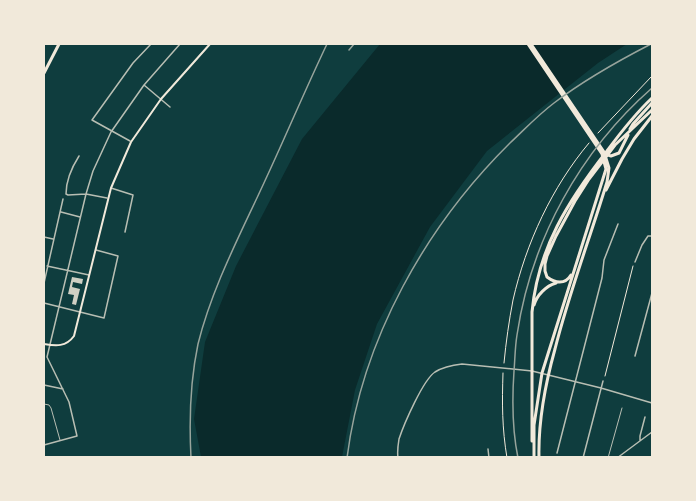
<svg xmlns="http://www.w3.org/2000/svg" width="696" height="501" font-family="Rubik,sans-serif">
  <style>
    .water { fill: #0a2a2b }
    .building { fill: #cfcfc3 }
    .lines { fill: none; stroke-linecap: round; stroke-linejoin: round }
    .path { stroke: #f1e9da; stroke-width: 1 }
    .service { stroke: #b8beb3; stroke-width: 1 }
    .minor { stroke: #b8beb3; stroke-width: 1.5 }
    .secondary { stroke: #f1e9da; stroke-width: 2 }
    .primary { stroke: #f1e9da; stroke-width: 3 }
    .rail { stroke: #97a49c; stroke-width: 1.5 }
  </style>
  <rect width="100%" height="100%" fill="#0f3d3e"/>
  <!-- water -->
  <path class="water" d="M380,44H627L598,63L487,151L430,227L377,324L355,390L342,457H201L194,419L205,342L236,266L302,139Z"/>
  <!-- building -->
  <path class="building" d="M72,277L83,279L82,284L73,282L72,287L80,289L76,305L72,304L74,295L68,294Z"/>
  <g class="lines">
    <!-- path -->
    <path class="path" d="M598,133L652,76
      M504,363C506,342 509,321 513,300C526,243 552,187 589,143
      M503,373C502,403 502,428 507,458
      M605,376L633,266"/>
    <!-- service -->
    <path class="service" d="M44,404L49,405L51,408L60,440
      M608,458L622,408"/>
    <!-- minor -->
    <path class="minor" d="M144,85L170,107
      M130,141L92,120L133,63L151,44
      M79,156C72,167 66,181 66,194L68,195L86,194L107,198
      M111,188L133,195L125,232
      M61,212L80,217
      M44,237L53,239
      M635,262L642,245L648,236H652
      M47,266L89,275
      M44,283L63,199
      M44,303L104,318L118,256L96,250
      M635,356L652,293
      M44,385L63,389
      M640,440V436L645,417
      M44,445L77,436L69,402L47,357L86,194L93,171L111,132L144,85L180,44
      M488,449L489,458
      M557,453L602,278L604,260L618,224
      M398,458C397,451 398,445 399,439C404,424 423,380 435,372C443,367 453,365 462,364L532,371L601,388L652,403
      M583,458L603,381
      M617,458L652,432"/>
    <!-- secondary -->
    <path class="secondary" d="M44,344C56,346 66,347 74,336L111,188L131,142L161,99L210,44"/>
    <!-- primary -->
    <path class="primary" d="M528,44L602,154L606,169L542,373L534,425V458
      M531,44L604,152L609,168L607,182C590,238 569,293 555,349C545,385 538,420 539,458
      M44,73L59,44
      M630,129L633,124L652,103
      M608,155L611,156L619,153L628,135
      M606,190L622,159L634,139L652,116
      M571,275C565,285 555,283 547,277L545,271V264L547,256L556,236L575,201L589,179L615,145L652,110
      M534,305C537,295 546,286 556,283
      M532,441V312C538,248 568,201 607,151C621,132 635,114 652,98"/>
    <!-- rail -->
    <path class="rail" d="M349,50L354,44
      M191,458C189,420 190,382 198,344C212,288 239,237 263,185C285,138 305,90 327,44
      M347,458C362,339 426,226 510,143C525,129 538,115 554,103C584,80 618,61 651,44
      M518,458C512,429 512,400 514,371C515,359 515,347 517,335C531,240 580,151 652,88"/>
  </g>
  <!-- border -->
  <rect width="696" height="501" fill="none" stroke="#f1e9da" stroke-width="90"/>
</svg>
